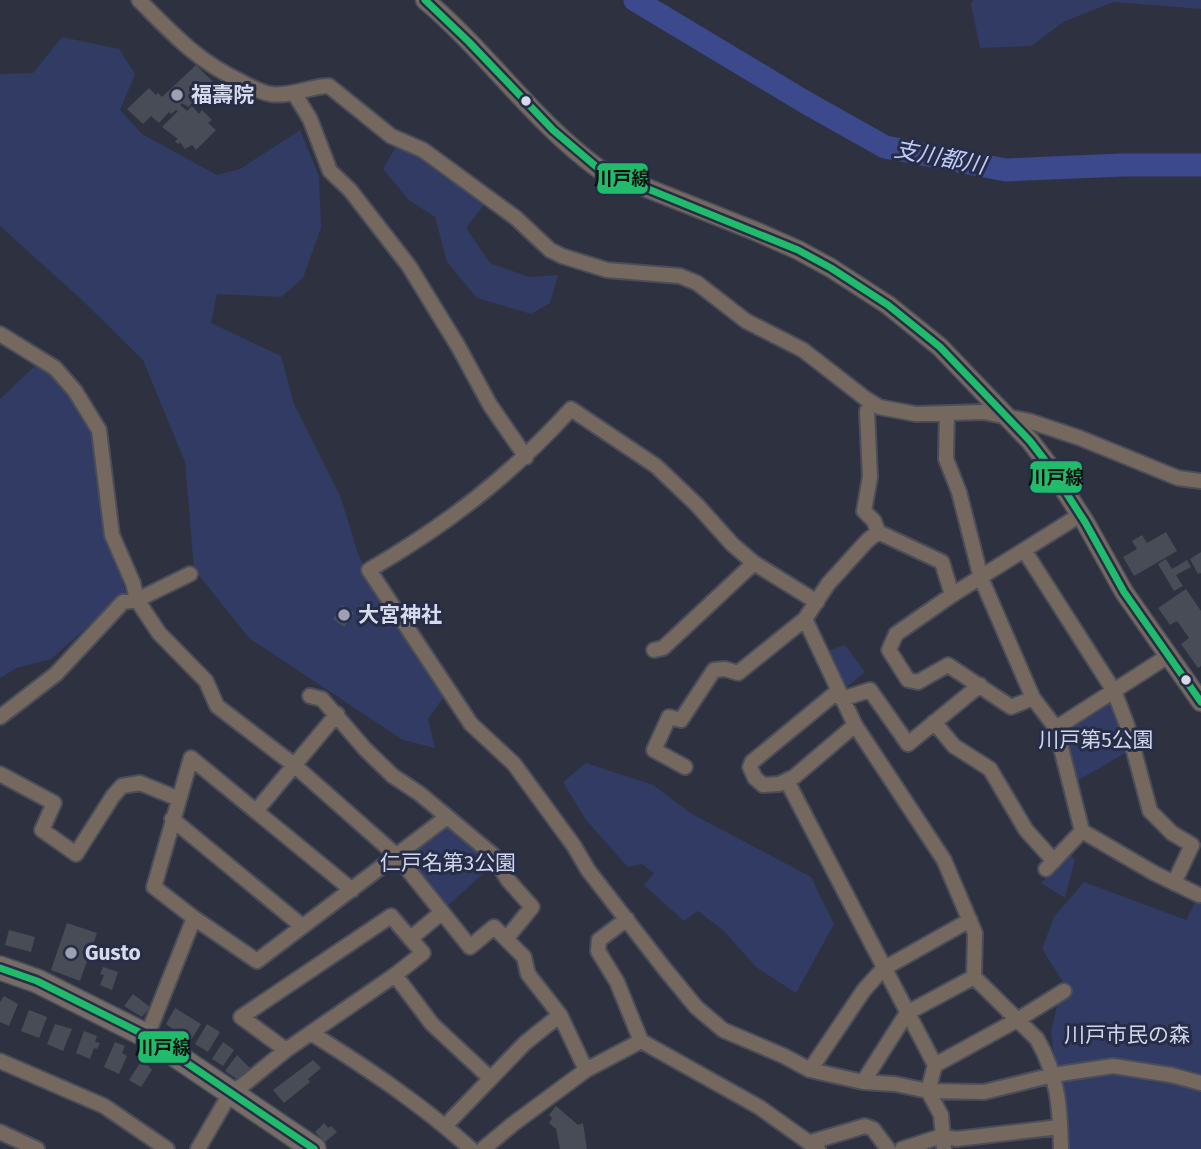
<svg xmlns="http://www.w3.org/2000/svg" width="1201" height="1149" font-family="'Fira Sans','Noto Sans JP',sans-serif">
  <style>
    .green { fill: #313b63 }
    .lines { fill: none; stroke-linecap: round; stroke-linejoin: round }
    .river { stroke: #3d498d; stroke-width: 23 }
    .building { fill: #484c57 }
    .minor-casing { stroke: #4b4e5a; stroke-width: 18 }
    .tertiary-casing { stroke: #4b4e5a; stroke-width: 21 }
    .primary-casing { stroke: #4b4e5a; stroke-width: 26 }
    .minor { stroke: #75685e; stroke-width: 14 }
    .tertiary { stroke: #75685e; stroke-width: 18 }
    .primary { stroke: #756b67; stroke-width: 23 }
    .bus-1-casing { stroke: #272d47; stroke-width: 12 }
    .bus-1 { stroke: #20bc6c; stroke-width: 7 }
    .poi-dot { fill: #9ca0b0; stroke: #272d47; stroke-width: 2.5 }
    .bus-dot { fill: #d7dced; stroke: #272d47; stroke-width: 2.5 }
    .labels { text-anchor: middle; stroke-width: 6; stroke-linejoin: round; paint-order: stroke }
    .poi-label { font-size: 21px; font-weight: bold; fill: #d7dced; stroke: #272d47; text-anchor: start }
    .park-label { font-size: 21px; fill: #d0d6eb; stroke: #272d47 }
    .water-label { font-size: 23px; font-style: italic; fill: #c0cbf6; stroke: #272d47 }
    .line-badge { stroke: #272d47; stroke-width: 2.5 }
    .pale-badge-label { font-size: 19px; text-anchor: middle; font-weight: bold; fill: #111 }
  </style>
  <rect width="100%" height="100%" fill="#2e3240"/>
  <!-- green -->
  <path class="green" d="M973,0H1201V9L1114,2L1065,21L1031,46L980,48L971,4Z
    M62,37L119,49L135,74L120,110L142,134L217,175L240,169L300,130L319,176L321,228L303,278L281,297L217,294L211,323L281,356L294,404L341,498L358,554L370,580L448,691L428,719L435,748L403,740L249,638L194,569L185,462L143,360L81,299L0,226V74L33,73Z
    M403,134L486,202L466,228L490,263L529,277L558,275L550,303L531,314L477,298L447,262L435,217L409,200L383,169Z
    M38,363L60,374L81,408L96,447L110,541L126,593L51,659L17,668L0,678V399Z
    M845,645L865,672L843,690L827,651Z
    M1107,702L1113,704L1127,752L1077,781L1062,735L1065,728Z
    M586,763L653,785L692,814L811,877L834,924L796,993L756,967L724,931L698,911L684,921L644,885L654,873L642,864L628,867L586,820L563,782Z
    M448,825L494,864L445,908L407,857Z
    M1069,854L1075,859L1065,898L1041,883Z
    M1084,882L1186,920L1201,891V1149H1065L1051,1031L1063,982L1042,949L1054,917Z"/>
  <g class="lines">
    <!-- river -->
    <path class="river" d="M635,0L805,102L885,147L1006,170L1122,165H1201"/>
  </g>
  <!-- building -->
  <path class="building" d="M196,65L219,88L203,102L198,98L188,107L182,103L180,105L187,111L192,106L199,114L202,110L212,120L208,123L216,130L196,150L192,145L185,149L180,142L178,144L175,141L178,139L162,127L178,111L176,110L171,114L169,112L159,123L151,116L143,124L127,109L149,88L156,95L158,93L162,97Z
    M1166,532L1177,551L1134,576L1123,557L1137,549L1132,541L1142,535L1147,543Z
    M1201,552V573L1198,574L1190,559Z
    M1166,559L1172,569L1187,560L1191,567L1176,575L1183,586L1174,591L1158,564Z
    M1186,589L1201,611V666L1198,668L1181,644L1189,638L1177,621L1170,625L1158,608Z
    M342,605L354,613L344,627L333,619Z
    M67,923L97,933L80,981L51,970Z
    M9,930L35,937L31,952L5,945Z
    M103,967L118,972L112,990L100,985L104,975L100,974Z
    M133,994L150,1007L142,1017L124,1006Z
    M4,996L18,1004L9,1026L0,1022V1002Z
    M175,1008L201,1024L191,1040L188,1037L187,1039L166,1024Z
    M29,1010L47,1017L39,1038L21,1031Z
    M55,1024L72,1029L63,1051L47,1044Z
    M207,1024L220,1032L208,1052L195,1044Z
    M84,1031L97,1036L95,1042L100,1043L97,1049L94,1048L90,1059L76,1053Z
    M115,1042L125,1046L122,1053L127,1056L119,1074L104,1067Z
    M223,1042L234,1050L223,1066L212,1059Z
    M237,1055L250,1068L240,1081L225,1071Z
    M313,1060L321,1068L308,1079L310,1082L284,1103L273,1090Z
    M144,1061L152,1070L141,1087L129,1080L140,1063L142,1064Z
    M556,1106L578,1125L583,1123L587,1149H560L556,1129L549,1123L552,1118L549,1115Z
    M324,1123L328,1128L331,1126L337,1132L325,1142L315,1132Z"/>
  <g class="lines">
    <!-- minor casing -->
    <g class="minor-casing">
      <path id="minor" d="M139,0C173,34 196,60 240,81C249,86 260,92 270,94C291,97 310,86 329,86L391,136L423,150L516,218L550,250L562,256L607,270L680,276L697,283L746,321L803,350L866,399L879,407L916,414L983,412L1029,421L1080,438L1178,478L1201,481
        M294,93L310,119L330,171L350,190L409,266L458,346L490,405L526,457
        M0,334L55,368L75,391L99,430L112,535L133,583L137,600L159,633L206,681L217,706L294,765L397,856L470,947L494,927L524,957L528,974L560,1015L586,1070
        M867,411L870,477L864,511L874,521L878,532L942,562L952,595
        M947,413L946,459L959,492L981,578L1033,698L1056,728L1082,831L1154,873L1199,895
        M1024,550L1114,691L1127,725L1150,811L1172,833L1192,845L1174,883
        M817,602L754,563L732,544L697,505L656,466L571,409C510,476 448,524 369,570L471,724L514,764L574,846L588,870L664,968L696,1007L723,1030L784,1056L810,1070L863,1082L895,1084L928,1091L984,1092L1053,1075L1113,1066L1171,1075L1201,1083
        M805,619L855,725L944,860L975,933L974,977L1037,1039C1058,1076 1060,1107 1061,1149
        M654,650L663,648L754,563
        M838,691L752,762L750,767L755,778L763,785L779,784L794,777L855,725
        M310,696L322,699L365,749L393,776L420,794L493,855L508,880L532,907L506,939
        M1033,698L1011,707L948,665L918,682L908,680L889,650L896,634L952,595L1080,515
        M842,699L870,690L908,744L980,685
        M0,717L56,674L123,602L137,600L190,574
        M934,722L954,746L990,769L1026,830L1054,861
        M1056,728L1168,656
        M685,767L654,750L669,717L681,720L714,670L725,669L738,673L805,619L828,584L867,541L878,532
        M0,774L54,803L42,830L76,854L113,796L122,786L140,783L179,799
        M787,781L935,1065
        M256,811L337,714
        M172,819L302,926
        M1046,869L1082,831
        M352,890L191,758L154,887L194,918L257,961L447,817
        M627,919L599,940L598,951L617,982L641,1041L759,1107L818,1149
        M411,938L441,913
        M395,975L432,1024L490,1078
        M311,1033C367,1068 421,1104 471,1149
        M147,1036L194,918
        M0,1061L104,1106L167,1149
        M810,1070L864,990L883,969L970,920
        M863,1082L907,1013L974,977
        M445,1126L525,1043L560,1015
        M0,1132L37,1149
        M811,1142L865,1126L873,1129L888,1149
        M198,1149L231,1092L243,1085L286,1050L395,975L423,953L391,916L241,1017L286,1050
        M483,1149L513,1124L586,1070L641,1041
        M902,1149L942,1136L956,1139L1060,1127
        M944,1149L941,1115L928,1091L935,1065L1017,1020L1064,991"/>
    </g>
    <!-- tertiary casing -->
    <g class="tertiary-casing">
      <path id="tertiary" d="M425,0C487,52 533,121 599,169L755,231L798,250L831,268L888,305L940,347L1030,441L1047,463L1085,522L1124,592L1201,702"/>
    </g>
    <!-- primary casing -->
    <g class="primary-casing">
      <path id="primary" d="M0,968L37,981L147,1036L314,1149"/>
    </g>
    <!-- minor -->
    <use href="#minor" class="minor"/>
    <!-- tertiary -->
    <use href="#tertiary" class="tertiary"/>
    <!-- primary -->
    <use href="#primary" class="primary"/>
    <!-- bus-1 casing -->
    <g class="bus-1-casing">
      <path id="bus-1" d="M425,0L469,42L553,130L599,169L798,250L831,268L888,305L940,347L1030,441L1047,463L1085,522L1124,592L1201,702
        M0,968L37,981L147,1036L314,1149"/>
    </g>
    <!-- bus-1 -->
    <use href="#bus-1" class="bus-1"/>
  </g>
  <!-- markers -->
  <g class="poi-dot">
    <circle cx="177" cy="95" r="7"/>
    <circle cx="344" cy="615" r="7"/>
    <circle cx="71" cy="953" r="7"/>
  </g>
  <g class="bus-dot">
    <circle cx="526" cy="101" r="6"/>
    <circle cx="1186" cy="680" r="6"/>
  </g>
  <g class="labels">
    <!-- poi labels -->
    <g class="poi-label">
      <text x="191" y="102">福壽院</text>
      <text x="358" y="622">大宮神社</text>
      <text x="85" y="960">Gusto</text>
    </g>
    <!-- park labels -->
    <g class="park-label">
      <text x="1096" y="747">川戸第5公園</text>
      <text x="448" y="870">仁戸名第3公園</text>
      <text x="1127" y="1042">川戸市民の森</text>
    </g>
    <!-- water labels -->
    <g class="water-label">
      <text transform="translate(940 157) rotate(11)" y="8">支川都川</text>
    </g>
  </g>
  <g class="line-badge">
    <rect x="596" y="162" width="53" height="33" rx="7" fill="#20bc6c"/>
    <rect x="1029" y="460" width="54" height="34" rx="7" fill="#20bc6c"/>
    <rect x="137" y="1030" width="53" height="34" rx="7" fill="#20bc6c"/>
  </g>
  <g class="pale-badge-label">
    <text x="622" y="185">川戸線</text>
    <text x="1056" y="484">川戸線</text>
    <text x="163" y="1054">川戸線</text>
  </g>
</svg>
